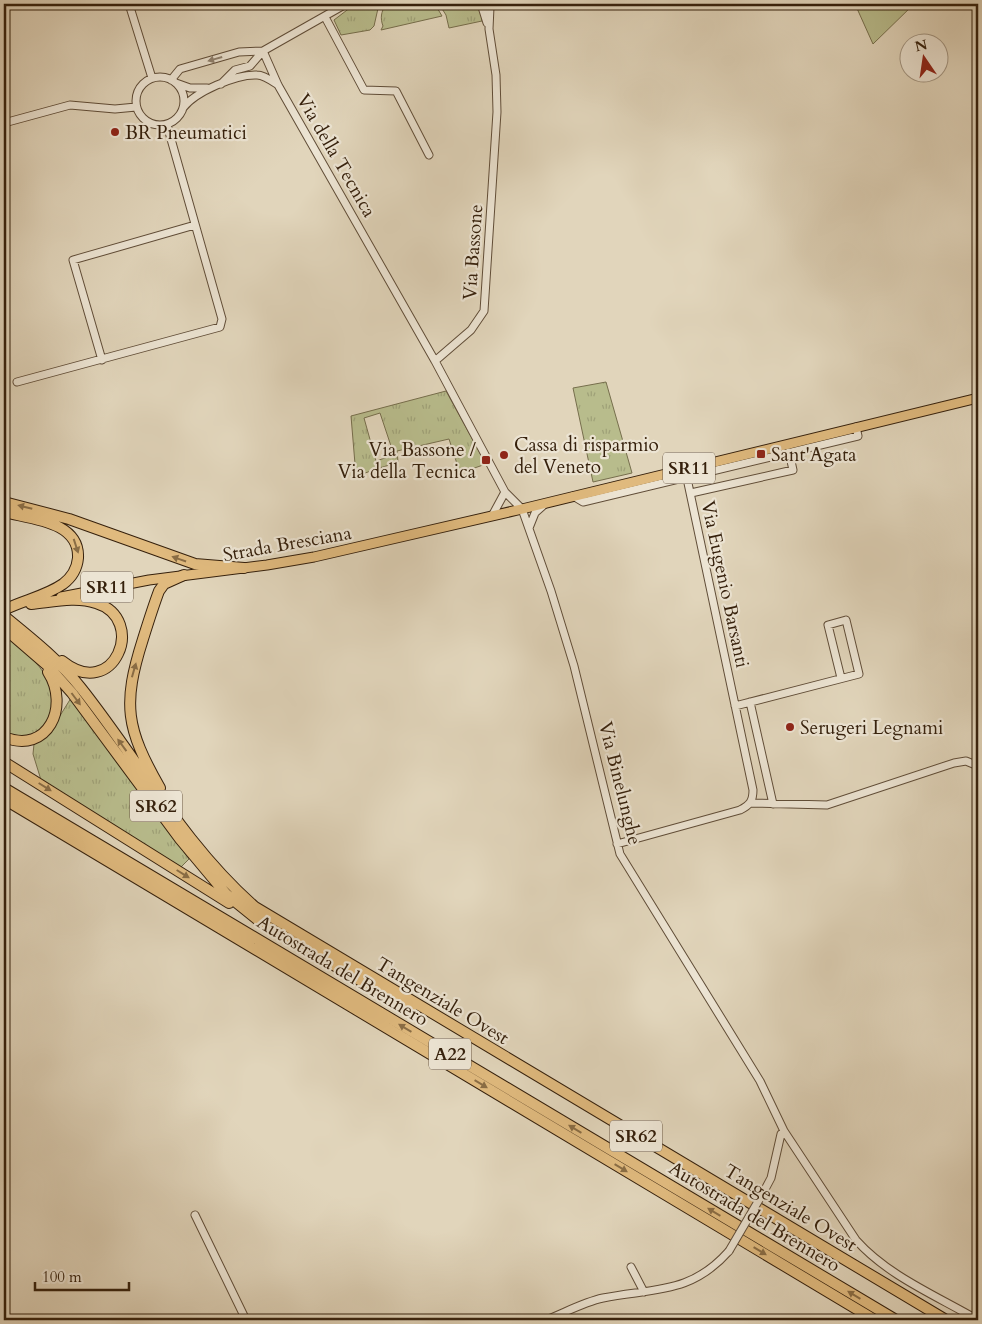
<svg xmlns="http://www.w3.org/2000/svg" width="982" height="1324" font-family="Cardo,serif">
  <style>
    .grass { fill: url(#grass-tufts); stroke: #766e4c; fill-rule: evenodd }
    .garden { fill: #b8bc8c; stroke: #766e4c }
    .lines { fill: none; stroke-linecap: round; stroke-linejoin: round }
    .minor-casing { stroke: #604d38; stroke-width: 9 }
    .major-casing { stroke: #35200c; stroke-width: 11 }
    .highway-casing { stroke: #35200c; stroke-width: 12 }
    .minor { stroke: #ece4d3; stroke-width: 7 }
    .major { stroke: #e0ba7e; stroke-width: 9 }
    .highway { stroke: #e0ba7e; stroke-width: 10 }
    .minor-bridge-casing { stroke: #604d38; stroke-width: 9; stroke-linecap: butt }
    .minor-bridge { stroke: #ece4d3; stroke-width: 7 }
    .oneway { fill: #908270 }
    .oneway2 { fill: #8a6d45 }
    .poi-dot { fill: #8f2418; stroke: #ece4d3; stroke-width: 2 }
    .labels { text-anchor: middle; stroke-width: 4.5; stroke-linejoin: round; paint-order: stroke }
    .shield { fill: #ece4d3; stroke: #6c5b48; stroke-width: 1 }
    .shield-label { font-size: 18px; font-weight: bold; fill: #35200c }
    .poi-label { font-size: 19px; fill: #35200c; stroke: #ece4d3; text-anchor: start }
    .street-label { font-size: 19px; fill: #35200c; stroke: #ece4d3 }
  </style>
  <defs>
    <pattern id="grass-tufts" width="24" height="20" patternUnits="userSpaceOnUse" patternTransform="scale(1.25)"><rect width="24" height="20" fill="#b8bc8c"/><path d="M3 7l-1-3M5 7V3M7 7l1-3M15 17l-1-3M17 17v-4M19 17l1-3" fill="none" stroke="#9fa178"/></pattern>
  </defs>
  <rect width="100%" height="100%" fill="#e1d5bb"/>
  <filter id="stains"><feTurbulence type="fractalNoise" baseFrequency=".004" numOctaves="4"/><feColorMatrix values="0 0 0 0 .2 0 0 0 0 .09 0 0 0 0 .02 0 0 0 .5 -.17"/></filter>
  <radialGradient id="worn" r=".72"><stop offset=".6" stop-color="#630" stop-opacity="0"/><stop offset="1" stop-color="#630" stop-opacity=".3"/></radialGradient>
  <!-- grass -->
  <path class="grass" d="M355,4H379L374,26L370,30L341,35L334,20Z
    M386,4H430L436,6L442,16L381,30L383,26C380,18 381,12 386,4Z
    M439,4H475L481,11L482,21L449,28L446,15Z
    M606,382L632,473L593,482L573,388Z
    M446,391L486,464L460,473L449,439L397,451L398,462L356,476L351,416ZM380,413L394,455L376,461L364,418Z
    M4,634C18,647 39,661 47,679C57,698 53,733 27,737C20,738 11,735 4,734Z
    M71,698L189,859L181,867L41,780L33,754L34,744L48,735Z"/>
  <!-- garden -->
  <path class="garden" d="M855,4H914L873,44Z"/>
  <g class="lines">
    <!-- minor casing -->
    <g class="minor-casing">
      <path id="minor" d="M129,4L152,78
        M482,7L487,23
        M325,17L364,90L396,91L429,155
        M263,51L278,85L435,361L505,492L522,509L551,591L574,666L620,854L760,1081L784,1131L856,1240C888,1276 937,1296 978,1320
        M136 101a24 24 0 1 1 48 0a24 24 0 1 1-48 0Z
        M171,80L180,69L239,52L263,51
        M176,83L190,88H207
        M221,84L235,70L250,66L263,51L346,4
        M183,108C195,92 236,74 257,75C264,75 272,81 278,85
        M4,123L70,105L115,109L136,107
        M102,360L73,260L195,225
        M435,361L471,330L484,311L497,112L496,75L489,29L490,7
        M17,382L220,327L222,319L167,125
        M691,493L793,470L789,452
        M573,496L583,502L858,436L856,427
        M492,516L505,492
        M529,528L535,513L545,504
        M750,702L773,804
        M735,706L859,674L846,620L828,625L841,678
        M750,803L827,805L954,763L966,761L978,766
        M617,844L740,810C750,805 753,801 753,790L685,469
        M763,1193L771,1178L781,1134L784,1131
        M195,1215L246,1320
        M631,1267L644,1292
        M546,1320C564,1313 584,1302 603,1298C655,1288 691,1294 729,1251"/>
    </g>
    <!-- major casing -->
    <g class="major-casing">
      <path id="major" d="M61,597L149,580L267,565L314,557L522,509L978,398"/>
    </g>
    <!-- highway casing -->
    <g class="highway-casing">
      <path id="highway" d="M4,502L69,519L195,564L244,568
        M4,512C30,519 80,521 78,558C77,569 71,578 63,584C46,596 24,600 6,609
        M31,604C52,602 76,596 96,603C148,619 114,703 62,661
        M4,616C31,638 59,660 81,688C139,761 184,845 255,907L946,1320
        M4,628L48,666L72,693L180,839L226,894L263,924L411,1010
        M4,737C48,755 70,706 48,672
        M4,762L229,903
        M4,788L896,1320
        M160,788C126,728 122,705 143,639C148,623 153,607 159,591L164,584L184,575
        M4,799L875,1320"/>
    </g>
    <!-- minor -->
    <use href="#minor" class="minor"/>
    <!-- major -->
    <use href="#major" class="major"/>
    <!-- highway -->
    <use href="#highway" class="highway"/>
    <!-- minor-bridge casing -->
    <g class="minor-bridge-casing">
      <path id="minor-bridge" d="M729,1251L763,1193"/>
    </g>
    <!-- minor-bridge -->
    <use href="#minor-bridge" class="minor-bridge"/>
  </g>
  <!-- one-way arrows -->
  <defs><path id="oneway-solid" d="M-6-.8H1V-3.2L6.5 0L1 3.2V.8H-6Z" transform="scale(1.25)"/></defs>
  <use class="oneway" href="#oneway-solid" transform="translate(215 59) rotate(164)"/>
  <g class="oneway2">
    <use href="#oneway-solid" transform="translate(25 507) rotate(-166)"/>
    <use href="#oneway-solid" transform="translate(76 546) rotate(72)"/>
    <use href="#oneway-solid" transform="translate(179 559) rotate(-161)"/>
    <use href="#oneway-solid" transform="translate(134 670) rotate(-74)"/>
    <use href="#oneway-solid" transform="translate(76 699) rotate(53)"/>
    <use href="#oneway-solid" transform="translate(122 745) rotate(-126)"/>
    <use href="#oneway-solid" transform="translate(45 787) rotate(32)"/>
    <use href="#oneway-solid" transform="translate(183 874) rotate(32)"/>
    <use href="#oneway-solid" transform="translate(405 1028) rotate(-149)"/>
    <use href="#oneway-solid" transform="translate(481 1084) rotate(31)"/>
    <use href="#oneway-solid" transform="translate(575 1129) rotate(-149)"/>
    <use href="#oneway-solid" transform="translate(621 1168) rotate(31)"/>
    <use href="#oneway-solid" transform="translate(714 1212) rotate(-149)"/>
    <use href="#oneway-solid" transform="translate(760 1251) rotate(31)"/>
    <use href="#oneway-solid" transform="translate(854 1295) rotate(-149)"/>
  </g>
  <!-- markers -->
  <g class="poi-dot">
    <circle cx="115" cy="132" r="5"/>
    <rect x="756" y="449" width="10" height="10" rx="2.5"/>
    <circle cx="504" cy="455" r="5"/>
    <rect x="481" y="455" width="10" height="10" rx="2.5"/>
    <circle cx="790" cy="727" r="5"/>
  </g>
  <g class="labels">
    <!-- shield labels -->
    <g class="shield">
      <rect x="663" y="452.5" width="52" height="31" rx="4"/>
      <rect x="81" y="571.5" width="52" height="31" rx="4"/>
      <rect x="130" y="790.5" width="52" height="31" rx="4"/>
      <rect x="429" y="1038.5" width="42" height="31" rx="4"/>
      <rect x="610" y="1120.5" width="52" height="31" rx="4"/>
    </g>
    <g class="shield-label">
      <text x="689" y="474">SR11</text>
      <text x="107" y="593">SR11</text>
      <text x="156" y="812">SR62</text>
      <text x="450" y="1060">A22</text>
      <text x="636" y="1142">SR62</text>
    </g>
    <!-- poi labels -->
    <g class="poi-label">
      <text x="125" y="139">BR Pneumatici</text>
      <text x="514" y="451">Cassa di risparmio<tspan x="514" dy="22">del Veneto</tspan></text>
      <text x="476" y="456" text-anchor="end">Via Bassone /<tspan x="476" dy="22">Via della Tecnica</tspan></text>
      <text x="771" y="461">Sant'Agata</text>
      <text x="800" y="734">Serugeri Legnami</text>
    </g>
    <!-- street labels -->
    <g class="street-label">
      <text transform="translate(337 155) rotate(60)" y="7">Via della Tecnica</text>
      <text transform="translate(472 252) rotate(-86)" y="7">Via Bassone</text>
      <text transform="translate(287 543) rotate(-10)" y="7">Strada Bresciana</text>
      <text transform="translate(726 584) rotate(78)" y="7">Via Eugenio Barsanti</text>
      <text transform="translate(621 783) rotate(76)" y="7">Via Binelunghe</text>
      <text transform="translate(343 970) rotate(31)" y="7">Autostrada del Brennero</text>
      <text transform="translate(443 1000) rotate(31)" y="7">Tangenziale Ovest</text>
      <text transform="translate(791 1207) rotate(31)" y="7">Tangenziale Ovest</text>
      <text transform="translate(755 1216) rotate(31)" y="7">Autostrada del Brennero</text>
    </g>
  </g>
  <!-- margin -->
  <rect width="982" height="1324" fill="none" stroke="#e1d5bb" stroke-width="20"/>
  <rect x="5" y="5" width="972" height="1314" fill="none" stroke="#35200c" stroke-width="2.5"/>
  <rect x="10" y="10" width="962" height="1304" fill="none" stroke="#35200c"/>
  <!-- north arrow -->
  <g transform="translate(924 58) rotate(347)"><circle r="24" fill="#ece4d3" stroke="#a39683"/>
  <path d="M0-4L9 19L0 12L-9 19Z" fill="#8f2418"/>
  <text y="-8" font-size="14" font-weight="bold" text-anchor="middle" fill="#35200c">N</text>
  </g>
  <!-- scale -->
  <path d="M35 1282v8h94v-8" fill="none" stroke="#35200c" stroke-width="2.5"/>
  <text x="42" y="1282" font-size="15" fill="#35200c" stroke="#ece4d3" stroke-width="4" paint-order="stroke">100 m</text>
  <rect width="100%" height="100%" filter="url(#stains)"/>
  <rect width="100%" height="100%" fill="url(#worn)"/>
</svg>
